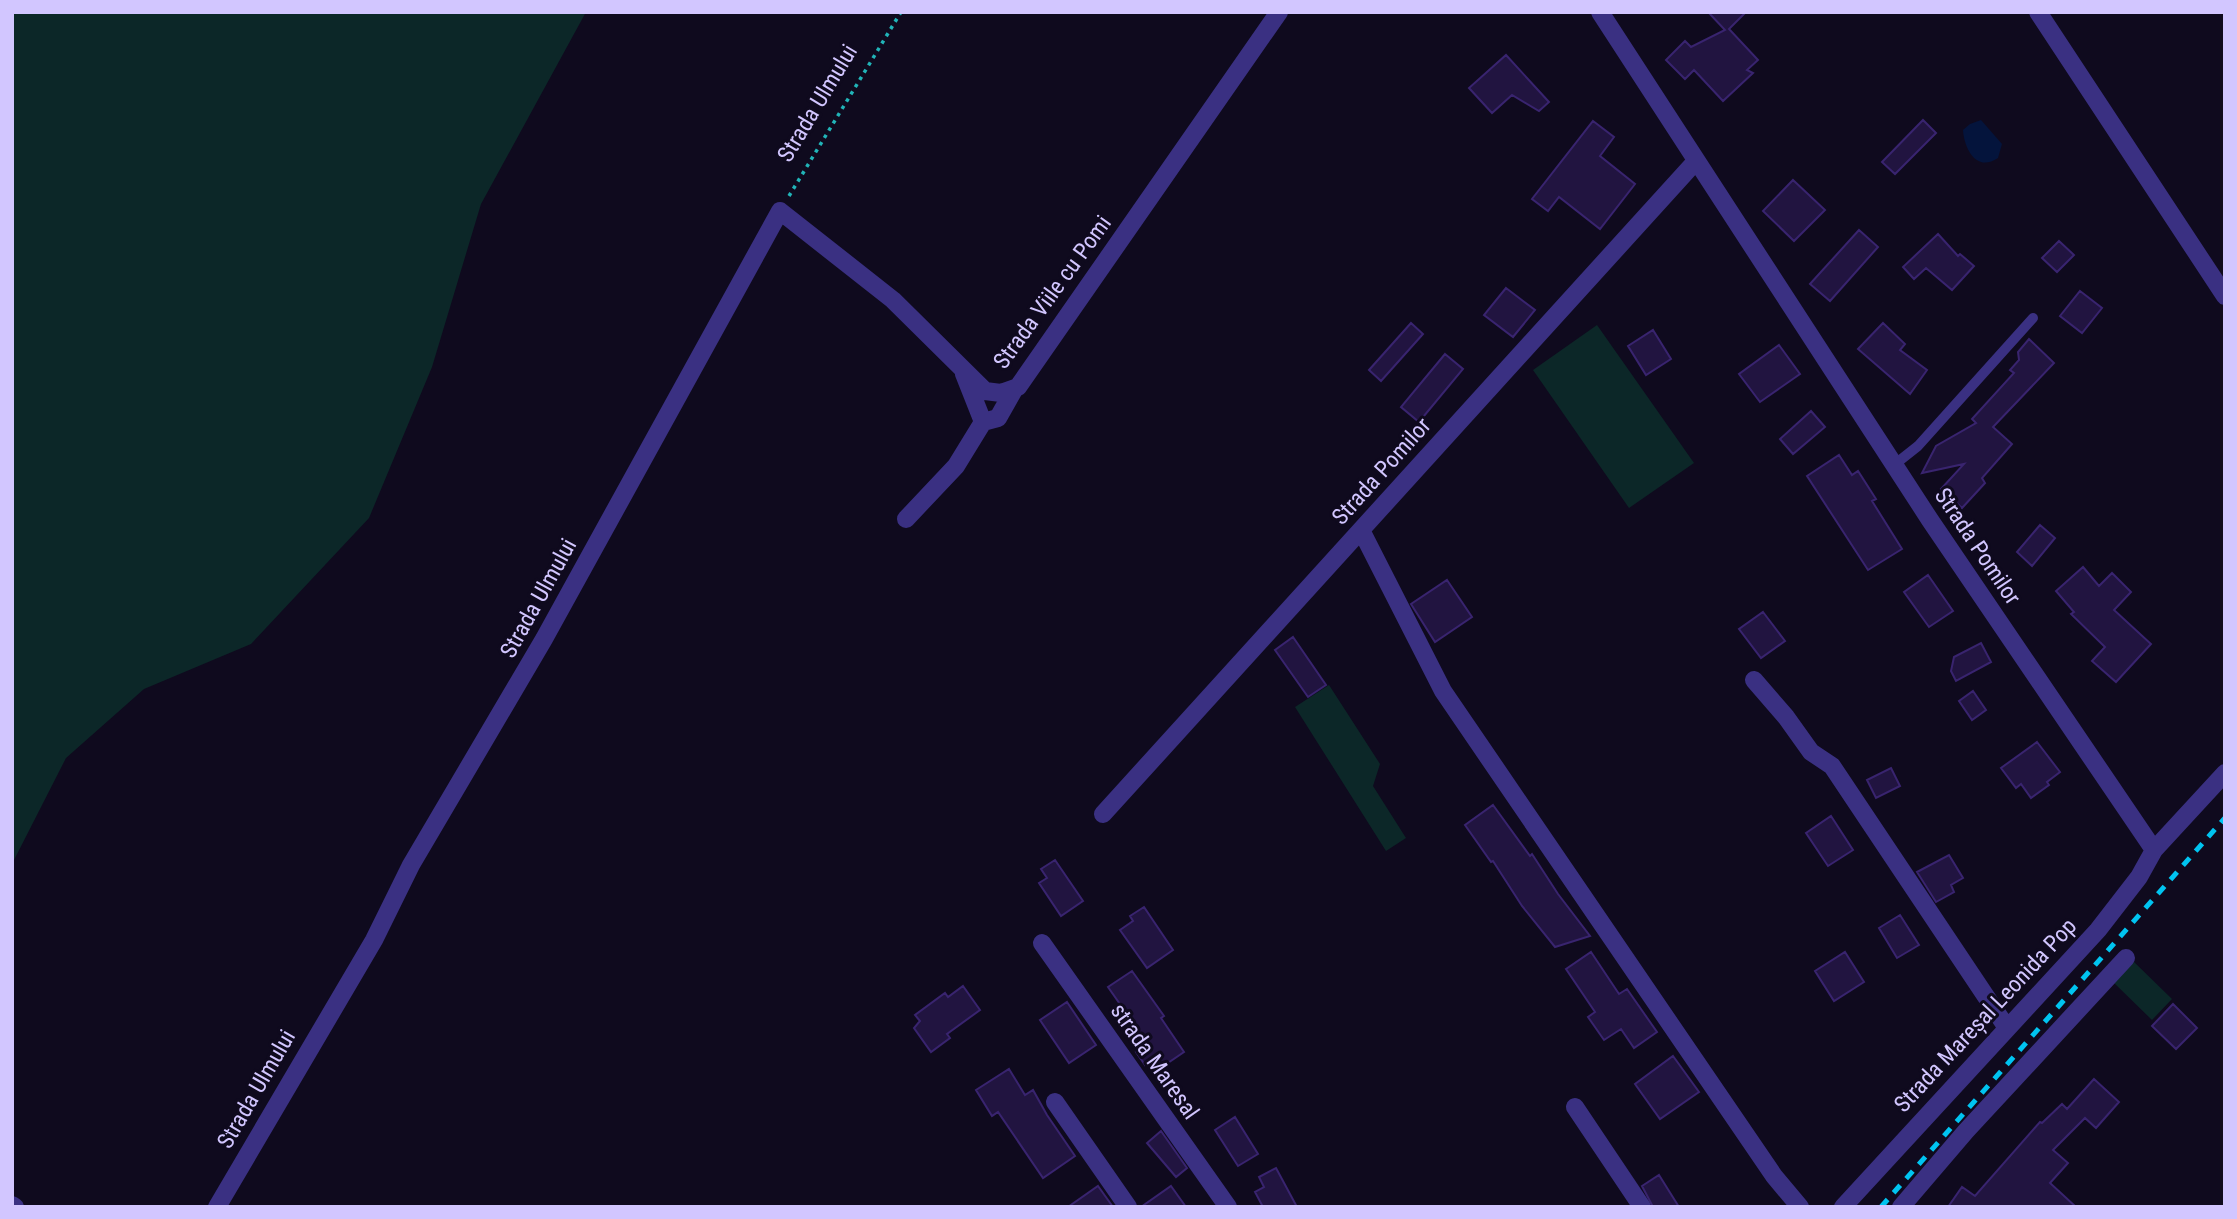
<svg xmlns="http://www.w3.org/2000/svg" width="2237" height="1219" font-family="'Roboto Condensed',sans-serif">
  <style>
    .green { fill: #0c2728 }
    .water { fill: #04143c }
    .building { fill: #211440; stroke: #39246f; stroke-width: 2 }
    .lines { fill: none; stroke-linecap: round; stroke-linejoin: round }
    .path { stroke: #21b4b8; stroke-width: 3.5; stroke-dasharray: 3.5 5; stroke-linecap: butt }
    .lane { stroke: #3a3082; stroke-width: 10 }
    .street { stroke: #3a3082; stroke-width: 18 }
    .rail { stroke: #00c4f1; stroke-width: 5; stroke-dasharray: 10 9; stroke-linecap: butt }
    .labels { text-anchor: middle; stroke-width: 6; stroke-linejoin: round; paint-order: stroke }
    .street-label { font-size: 23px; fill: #d2c6ff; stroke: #0f0a1e }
  </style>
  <rect width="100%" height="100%" fill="#0f0a1e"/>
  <!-- green -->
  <path class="green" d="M12,12H586L481,204L432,367L369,518L251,644L144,689L66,758L12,864Z
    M1597,325L1694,463L1629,508L1533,370Z
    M1329,685L1380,764L1373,786L1406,838L1386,851L1295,707Z
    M2132,960L2172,999L2152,1020L2112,981Z"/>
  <!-- water -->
  <path class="water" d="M1981,120L2002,144L1998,158C1976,173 1964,148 1963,130L1970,124Z"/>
  <!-- building -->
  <path class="building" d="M1708,12H1746L1729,29L1758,60L1747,70L1753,73L1723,101L1694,70L1685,79L1666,60L1685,41L1691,47L1725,30Z
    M1506,55L1549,102L1539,111L1512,95L1492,113L1469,88Z
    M1923,120L1936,133L1895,174L1882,162Z
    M1593,121L1614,137L1600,156L1635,184L1600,229L1559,197L1548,211L1532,199Z
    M1793,180L1825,210L1794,241L1763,211Z
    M1859,230L1878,247L1830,301L1810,284Z
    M1938,234L1958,256L1960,254L1974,266L1952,290L1926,268L1914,279L1903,267Z
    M2059,241L2074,255L2057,272L2042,258Z
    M1506,288L1535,310L1513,337L1484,315Z
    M2080,291L2102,308L2082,333L2060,316Z
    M1411,323L1423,334L1381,381L1369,370Z
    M1883,323L1905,344L1900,350L1927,370L1910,394L1858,349Z
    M1653,330L1671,359L1646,375L1628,346Z
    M2029,339L2054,363L1993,427L2012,444L1982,478L1985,483L1962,508L1941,489L1964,464L1922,473L1936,446L1976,423L1972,419L2014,373L2010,370L2019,360L2018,352Z
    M1779,345L1800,374L1760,402L1739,374Z
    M1445,354L1463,369L1419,422L1401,407Z
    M1811,411L1825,427L1793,454L1780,439Z
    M1839,455L1852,475L1858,471L1876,499L1872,501L1902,549L1868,570L1807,476Z
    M2040,525L2055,538L2032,566L2017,552Z
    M2083,567L2099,586L2112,573L2131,592L2114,610L2151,644L2116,682L2092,661L2105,647L2071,614L2074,612L2056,591Z
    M1928,575L1953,611L1929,627L1904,592Z
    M1447,580L1472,617L1435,642L1411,604Z
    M1763,612L1785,641L1761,658L1739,629Z
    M1293,637L1326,685L1308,697L1275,650Z
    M1981,643L1991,662L1956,681L1951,671L1954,657Z
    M1973,691L1986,710L1972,720L1959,701Z
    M2037,742L2060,772L2047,782L2049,785L2031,798L2021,784L2016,788L2001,768Z
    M1891,768L1900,786L1876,798L1867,780Z
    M1493,805L1530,856L1532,854L1558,894L1590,936L1555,947L1522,906L1493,861L1491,862L1465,825Z
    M1831,816L1853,850L1828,866L1806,833Z
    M1949,855L1963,878L1951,885L1954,892L1936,902L1917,872Z
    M1055,860L1083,901L1061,916L1039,883L1047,878L1041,869Z
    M1144,907L1173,950L1147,968L1120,930L1133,921L1130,916Z
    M1900,915L1919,945L1897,958L1879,928Z
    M1591,952L1619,994L1627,989L1657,1032L1634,1048L1621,1029L1604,1040L1588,1017L1595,1012L1566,969Z
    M1845,952L1864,982L1834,1001L1815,971Z
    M1132,971L1164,1016L1161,1018L1184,1052L1156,1071L1150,1061L1145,1065L1136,1052L1148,1044L1108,987Z
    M963,986L980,1010L947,1034L950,1038L931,1052L914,1028L920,1021L915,1015L945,993L948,997Z
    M1067,1002L1096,1045L1069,1063L1040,1020Z
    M2173,1004L2197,1028L2176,1049L2152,1026Z
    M1673,1056L1699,1092L1660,1119L1635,1084Z
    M1009,1069L1025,1095L1033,1090L1047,1115L1075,1156L1043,1178L998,1112L992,1116L976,1090Z
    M2094,1079L2119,1102L2096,1128L2085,1118L2053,1150L2068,1163L2050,1183L2076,1207H1948L1962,1187L1975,1196L2040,1122L2042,1123L2062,1104L2067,1109Z
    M1235,1117L1258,1154L1238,1166L1215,1130Z
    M1161,1131L1187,1168L1176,1177L1147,1143Z
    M1276,1168L1297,1207H1263L1255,1192L1264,1187L1259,1177Z
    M1659,1175L1679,1207H1653L1642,1186Z
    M1098,1186L1113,1207H1068Z
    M1171,1186L1186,1207H1141Z"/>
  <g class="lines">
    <!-- path -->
    <path class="path" d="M789,196L901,12"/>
    <!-- lane -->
    <path class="lane" d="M1894,465L1918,446L2033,318"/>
    <!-- street -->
    <path class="street" d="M1600,12L1930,520L2154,850
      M2038,12L2225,296
      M983,422L998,418L1015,388
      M906,519L956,466L983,422L964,374
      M1361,530L1443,691L1774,1176L1800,1207
      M1754,680L1786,717L1811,752L1832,766L2007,1028
      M1103,814L1696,161
      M1042,943L1228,1207
      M1055,1102L1128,1207
      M1575,1107L1642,1207
      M12,1205L15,1207
      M217,1207L374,940L411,865L544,639L780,211L893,300L985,391L1001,393L1018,387L1279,12
      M1843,1207L2098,930L2139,877L2154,850L2225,773
      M1901,1207L1966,1131L2126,958"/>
    <!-- rail -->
    <path class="rail" d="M1881,1207L2225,818"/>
  </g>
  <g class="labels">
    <!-- street labels -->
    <g class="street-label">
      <text transform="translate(817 103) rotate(-59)" y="8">Strada Ulmului</text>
      <text transform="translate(1052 292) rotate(-54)" y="8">Strada Viile cu Pomi</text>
      <text transform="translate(1381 471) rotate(-48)" y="8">Strada Pomilor</text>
      <text transform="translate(1978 546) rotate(56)" y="8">Strada Pomilor</text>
      <text transform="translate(538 598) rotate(-61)" y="8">Strada Ulmului</text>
      <text transform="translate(1985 1015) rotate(-47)" y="8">Strada Mareșal Leonida Pop</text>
      <text transform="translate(1155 1061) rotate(55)" y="8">strada Maresal</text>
      <text transform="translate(256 1089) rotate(-60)" y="8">Strada Ulmului</text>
    </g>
  </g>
  <!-- border -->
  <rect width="2237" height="1219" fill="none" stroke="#d2c6ff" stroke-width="28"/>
</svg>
